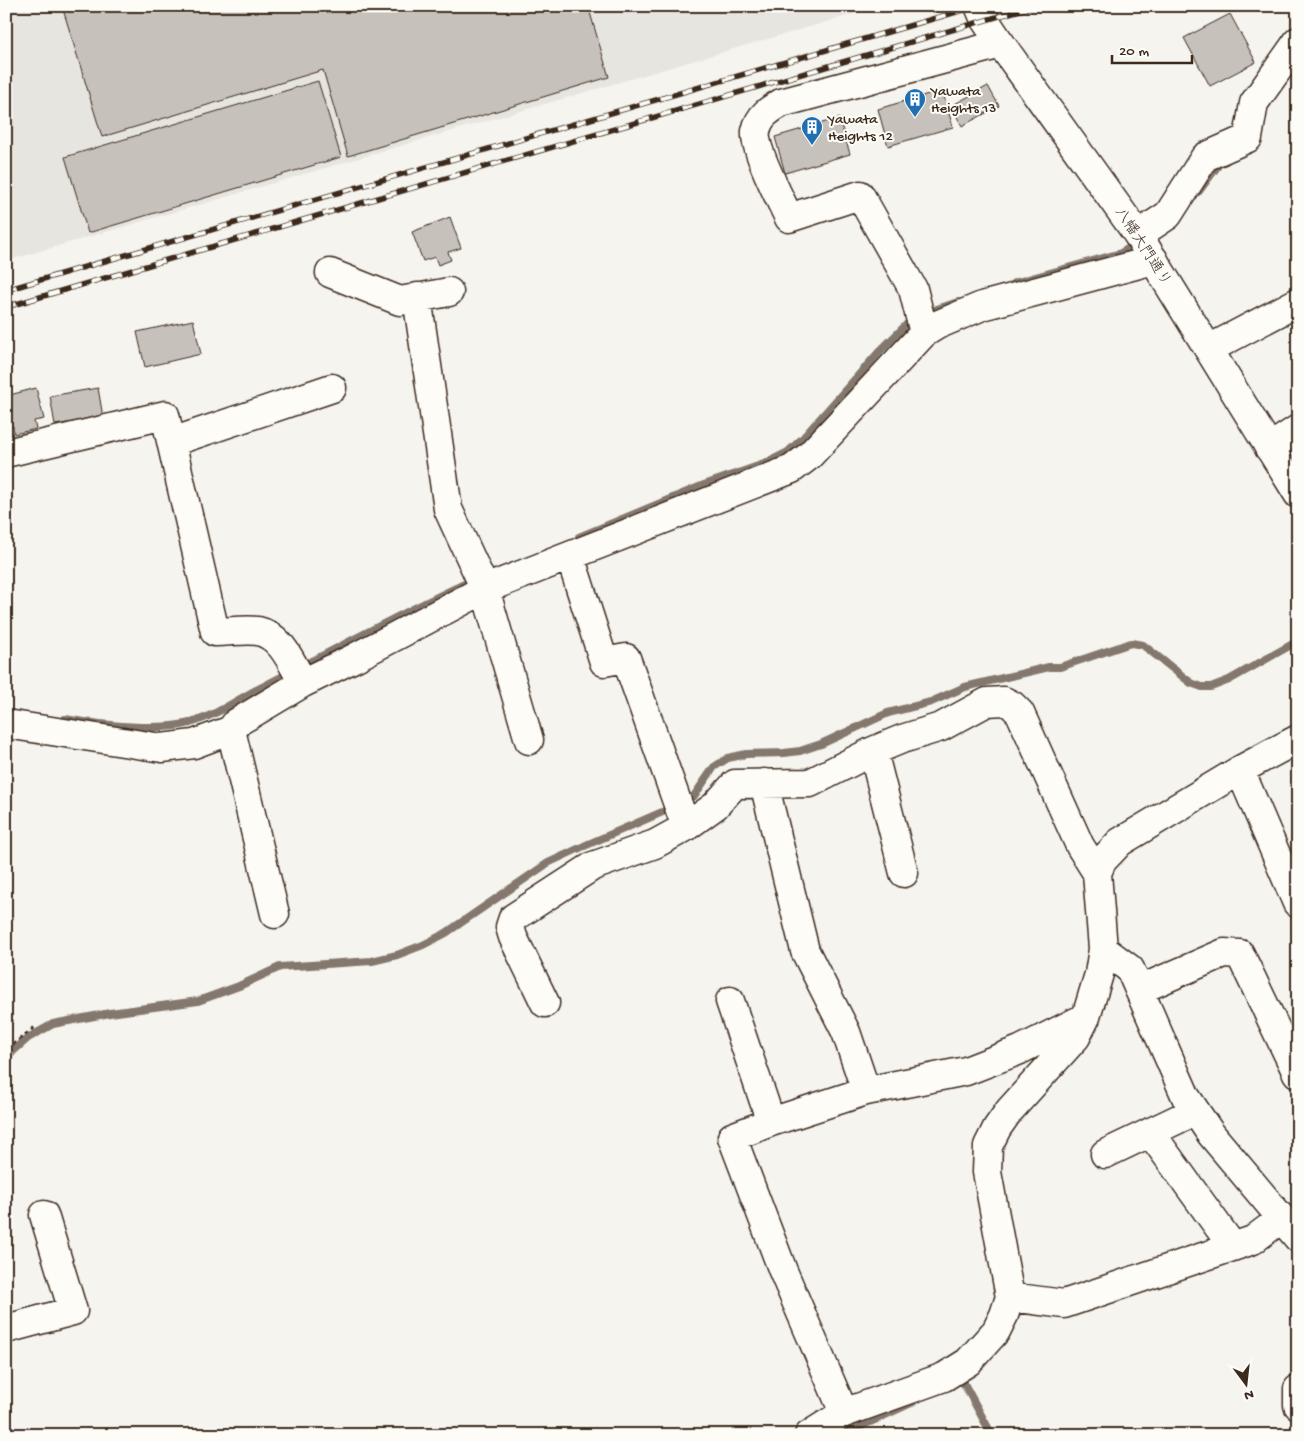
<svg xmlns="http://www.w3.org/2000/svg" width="1304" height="1441" font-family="'Gochi Hand','Klee One',sans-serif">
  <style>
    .built { fill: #e7e5df }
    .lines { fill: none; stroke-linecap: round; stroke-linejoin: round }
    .stream { stroke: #84786e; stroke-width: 8 }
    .building { fill: #c7c1bb; stroke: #3b2a1e }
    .street-casing { stroke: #3b2a1e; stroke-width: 31 }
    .secondary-casing { stroke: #3b2a1e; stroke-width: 31 }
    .path { stroke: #3b2a1e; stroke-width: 3; stroke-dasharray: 4 4; stroke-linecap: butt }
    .street { stroke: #fdfcf7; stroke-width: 28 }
    .secondary { stroke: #fdfcf7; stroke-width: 28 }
    .rail-casing { stroke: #3b2a1e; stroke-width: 5.5 }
    .rail { stroke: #fdfcf7; stroke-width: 4; stroke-dasharray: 11; stroke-linecap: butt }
    .labels { text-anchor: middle; stroke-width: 4; stroke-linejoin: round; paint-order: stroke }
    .poi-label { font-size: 15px; fill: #3b2a1e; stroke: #fdfcf7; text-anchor: start }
    .street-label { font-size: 15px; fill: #3b2a1e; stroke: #fdfcf7 }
  </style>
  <rect width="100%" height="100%" fill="#f5f4ee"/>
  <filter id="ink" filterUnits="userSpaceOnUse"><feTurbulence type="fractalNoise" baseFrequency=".02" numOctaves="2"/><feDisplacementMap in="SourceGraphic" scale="10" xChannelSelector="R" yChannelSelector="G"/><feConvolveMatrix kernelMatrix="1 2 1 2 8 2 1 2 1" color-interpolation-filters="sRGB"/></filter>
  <g filter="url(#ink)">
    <!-- built -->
    <path class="built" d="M6,6H881L6,261Z"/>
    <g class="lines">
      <!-- stream -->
      <path class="stream" d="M1199,191L1219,164L1226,161
        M1014,283L1121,253L1138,243
        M928,312L958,302
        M579,537L704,485L764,464L788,452L803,438L880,351L907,324
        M65,719C102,725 154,732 190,723C218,715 239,698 264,686C333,651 401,613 471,581
        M6,1059L10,1054L28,1038L53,1024L110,1013L198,1001L239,986L280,967L372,961L397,955L423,945L446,933L548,863L584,846L667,810L694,796L714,767L728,758L746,754L784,753L800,751L821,744L888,713L931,702L965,687L1049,667H1060L1131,643L1143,645L1191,683L1202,687H1211L1229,680L1298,641
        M955,1383L962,1380L992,1435
        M842,1435L913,1402"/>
    </g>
    <!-- building -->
    <path class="building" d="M62,6H588L609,77L348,156L323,70L102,137Z
      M1230,14L1256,62L1210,86L1184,38Z
      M318,81L341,157L88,233L65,157Z
      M988,86L999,106L962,126L951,106Z
      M942,90L953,127L888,146L878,109Z
      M839,118L850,154L785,173L775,137Z
      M450,217L461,248L448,252L451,260L438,265L435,257L423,261L412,232Z
      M193,320L201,354L145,367L137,332Z
      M36,388L44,419L34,421L36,429L14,434L13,426L6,428V396Z
      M98,388L103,417L55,425L50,396Z"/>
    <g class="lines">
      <!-- street casing -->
      <g class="street-casing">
        <path id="street" d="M1138,235L1168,215L1205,157L1248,138L1254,103L1298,41
          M330,273L400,301L449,292
          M417,297L448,509L485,589L529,740
          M924,333L913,289L860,195L789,218C781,201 753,147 756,131C759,116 769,110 781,103L1001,44
          M1209,349L1298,302
          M172,442L332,388
          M1269,448L1298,429
          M6,453L165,415L215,632C229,632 245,629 258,631C282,636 292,664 303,683
          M570,556L604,662L626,658L686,827
          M6,724L162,748L194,744L231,730L236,723L303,683L356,657L485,589L792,469L809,456L924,333L937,325L982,306L1154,260
          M231,730L275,914
          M873,751L904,873
          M1240,770L1297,903
          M764,783L805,951L846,1032L866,1091
          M1103,949L1130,969L1186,1097L1211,1134L1298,1238
          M1139,990L1224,953L1240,954L1297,1073
          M730,1001L771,1122
          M545,1003L513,937L510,927L513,918L593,866L655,844L686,827L715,806L735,784L810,783L873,751L902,739L941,727L987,702L1004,701L1012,705L1020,713L1080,846L1097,873
          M1150,1132L1233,1247
          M1105,1154L1195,1111
          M1010,1297L1064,1304L1253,1240L1282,1218
          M6,1329L73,1311L44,1215
          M1298,1389V1405
          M844,1413L783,1271L732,1137L771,1122L866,1091L966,1071L1020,1050L1086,1017
          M809,1435L844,1413L944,1377L968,1362L996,1331L1004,1315L1010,1297L987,1172L988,1146L997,1128L1009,1111L1076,1037L1086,1017L1099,974L1103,949L1097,873L1102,861L1120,842L1240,770L1298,739"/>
      </g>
      <!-- secondary casing -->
      <g class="secondary-casing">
        <path id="secondary" d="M979,6L985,20L1001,44L1138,235L1298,494"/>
      </g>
      <!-- path -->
      <path class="path" d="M6,1050L35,1027"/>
      <!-- street -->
      <use href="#street" class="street"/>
      <!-- secondary -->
      <use href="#secondary" class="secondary"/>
      <!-- rail casing -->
      <g class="rail-casing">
        <path id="rail" d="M6,290L977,6
          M6,307L1034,6"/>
      </g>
      <!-- rail -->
      <use href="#rail" class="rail"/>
    </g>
  </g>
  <!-- icons -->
  <defs>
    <g id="building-pin" transform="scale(1.125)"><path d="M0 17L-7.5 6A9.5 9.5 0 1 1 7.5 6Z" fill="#1f6fb2" stroke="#fdfcf7"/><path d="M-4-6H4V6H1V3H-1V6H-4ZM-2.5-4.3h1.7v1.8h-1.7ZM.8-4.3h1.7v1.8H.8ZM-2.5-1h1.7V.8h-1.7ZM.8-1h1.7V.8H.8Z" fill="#fff"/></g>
  </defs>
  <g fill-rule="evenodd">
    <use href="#building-pin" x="915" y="99"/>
    <use href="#building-pin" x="812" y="127"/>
  </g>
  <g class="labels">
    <!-- poi labels -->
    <g class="poi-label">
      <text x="931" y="95">Yawata<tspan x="931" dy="17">Heights 13</tspan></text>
      <text x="828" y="123">Yawata<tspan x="828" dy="17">Heights 12</tspan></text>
    </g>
    <!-- street labels -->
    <g class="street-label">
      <text transform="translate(1144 246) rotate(57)" y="5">八幡大門通り</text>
    </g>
  </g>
  <!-- margin -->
  <rect width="1304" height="1441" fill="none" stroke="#fdfcf7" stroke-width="25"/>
  <rect x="12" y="12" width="1279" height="1416" fill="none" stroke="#3b2a1e" stroke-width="2" filter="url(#ink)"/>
  <!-- north arrow -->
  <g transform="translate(1246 1384) rotate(165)" stroke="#fdfcf7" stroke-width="4" paint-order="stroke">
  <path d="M0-4L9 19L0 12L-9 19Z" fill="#3b2a1e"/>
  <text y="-8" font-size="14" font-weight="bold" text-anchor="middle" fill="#3b2a1e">N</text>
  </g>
  <!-- scale -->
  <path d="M1112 55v8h80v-8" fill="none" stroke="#3b2a1e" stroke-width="2.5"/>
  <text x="1119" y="55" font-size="15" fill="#3b2a1e" stroke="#fdfcf7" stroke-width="4" paint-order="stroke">20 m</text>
</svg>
